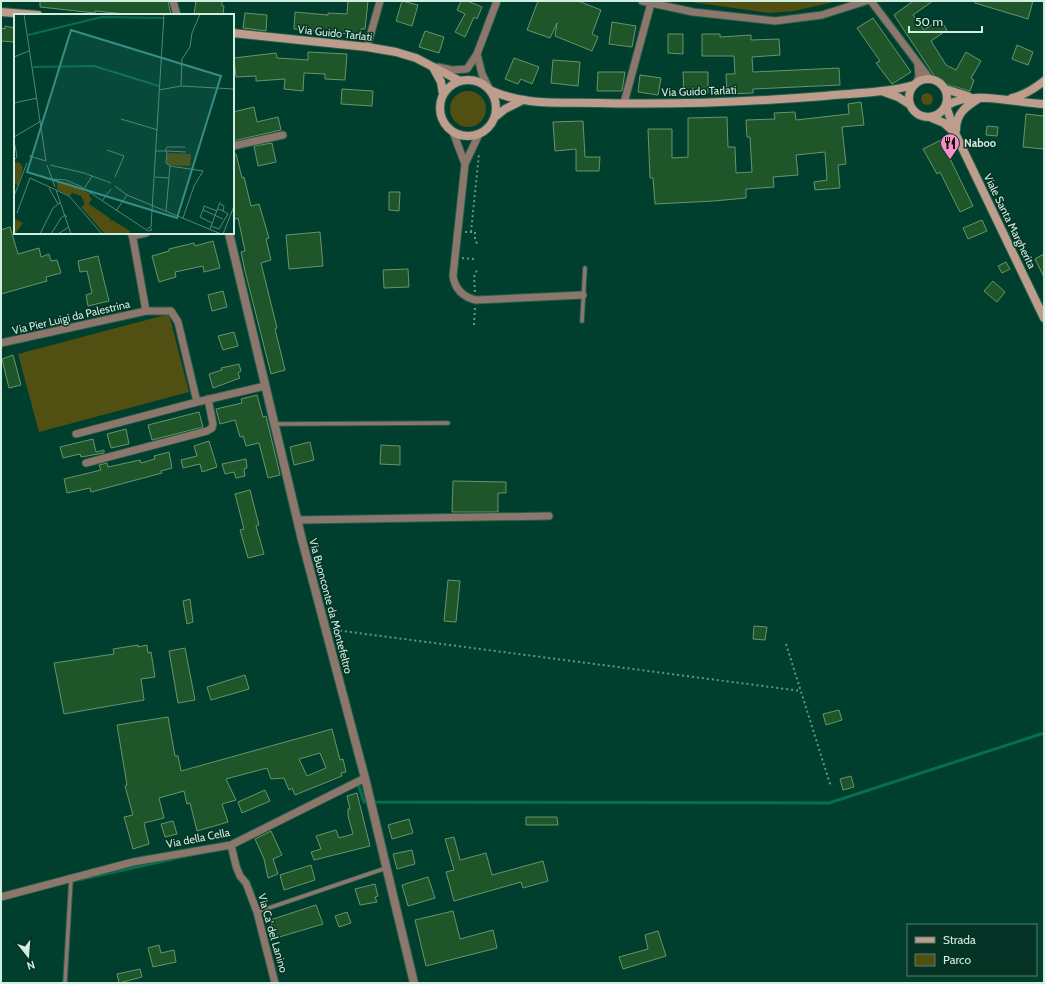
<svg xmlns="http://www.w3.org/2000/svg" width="1045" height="984" font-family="Cabin,sans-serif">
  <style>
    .green { fill: #514f12 }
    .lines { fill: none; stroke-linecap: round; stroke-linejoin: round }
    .stream { stroke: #086d51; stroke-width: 3 }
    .building { fill: #1f5629; stroke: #6b926e; fill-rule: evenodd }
    .service-casing { stroke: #265e4d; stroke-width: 5.5 }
    .minor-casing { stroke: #265e4d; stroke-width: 9 }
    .tertiary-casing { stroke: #265e4d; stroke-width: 10 }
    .secondary-casing { stroke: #265e4d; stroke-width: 10 }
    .path { stroke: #669485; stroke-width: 2; stroke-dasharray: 2 3; stroke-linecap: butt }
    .service { stroke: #8d776d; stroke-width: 3.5 }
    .minor { stroke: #8d776d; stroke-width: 7 }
    .tertiary { stroke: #8d776d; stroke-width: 8 }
    .secondary { stroke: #be9d8c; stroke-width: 8 }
    .labels { text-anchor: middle; stroke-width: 3; stroke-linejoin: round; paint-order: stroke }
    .street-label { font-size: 11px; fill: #d2eee1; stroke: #053325 }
    .poi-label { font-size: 11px; font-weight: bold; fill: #d2eee1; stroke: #053325; text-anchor: start }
    .inset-river { fill: none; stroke: #086d51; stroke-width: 2 }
    .inset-road { fill: none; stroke: #548575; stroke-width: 1 }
    .view { fill: #368e85; fill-opacity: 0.15; stroke: #368e85; stroke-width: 2 }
    .inset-edge { fill: none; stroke: #d2eee1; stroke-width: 2 }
  </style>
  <rect width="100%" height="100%" fill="#003f2d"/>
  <!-- green -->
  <path class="green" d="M684,1H839L794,11L769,13Z
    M450 109a18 18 0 1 1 36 0a18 18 0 1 1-36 0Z
    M921 99a6 6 0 1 1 12 0a6 6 0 1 1-12 0Z
    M169,314L189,392L39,432L18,354Z"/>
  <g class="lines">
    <!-- stream -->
    <path class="stream" d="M358,783L364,802L829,803L1044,733
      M69,882L191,855"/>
  </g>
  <!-- building -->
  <path class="building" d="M40,1H168L171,15H136L95,11V13L40,7Z
    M196,1H222V6H224L223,15H194Z
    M348,1H368L365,29H361V35L294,29L295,12L328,15V13L347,14Z
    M402,1L418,5L412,26L396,21Z
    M461,1H467L482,7L477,19L474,17L465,37L455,32L465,14L457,10Z
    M538,1H578L601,10L592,34L598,37L592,51L555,36L557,23L550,38L527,30Z
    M913,1H933L913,15L924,30L940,19L947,30L931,41L946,65L956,70L966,52L981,61L971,78L974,80L970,91L945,84L933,74L894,15Z
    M975,1H1033L1028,19L975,3Z
    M245,13L267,15L266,31L243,28Z
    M873,18L911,72L892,84L876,63L880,61L857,28Z
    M612,22L636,26L632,47L609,44Z
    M5,26L15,28L14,42L1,41V28L5,29Z
    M425,31L444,37L439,53L419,47Z
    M668,34H683V54L668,53Z
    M702,34H720V37L751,35V40L779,39L780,55L752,57L753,72L839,68L840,85L753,89V93L727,94L726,74H735L734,56H702Z
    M1017,45L1033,52L1028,65L1012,59Z
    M308,52L347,54L345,80L325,79V74L304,73L303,91L284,89L285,79L256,81V76L236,77L234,58L276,53L277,58L308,60Z
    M514,58L539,67L532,84L521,79L518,84L505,79Z
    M553,60L580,62L578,86L551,83Z
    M598,72H625L622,91H597Z
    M683,72H708V93L684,94Z
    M640,75L661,78L658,95L638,92Z
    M342,89L373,91L372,106L341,104Z
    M861,102L864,125L842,127L846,164L838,165L840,188L815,190L814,182L827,180L825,152L796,155L798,175L773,177L774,187L746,189V198L714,201L655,204L653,178H650L648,129H672V158L688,157V118L727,117L728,147H735L736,173L752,172L750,137H747L746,120L775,119L774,113L795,112L796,120L849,114L848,104Z
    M254,107L257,122L278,117L281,130L233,141V112Z
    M1026,114L1044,116V149L1023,147Z
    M583,121L585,157H600L599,171H576V149L555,151L553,122Z
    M987,126L998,127L997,136L986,135Z
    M941,140L973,206L960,212L940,172L937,174L923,149Z
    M272,143L276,162L258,166L254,146Z
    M233,154H236L242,178L244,177L251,206L259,204L269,238L266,239L271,260L261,263L277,328L275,329L285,370L271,374L245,271L241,252L245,251L238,218L233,220Z
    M389,192H400L399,211L389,210Z
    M982,220L987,231L968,239L963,228Z
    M10,227L18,254L39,248L41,257L49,254L51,261L57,260L61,273L46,277L47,281L1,294V230Z
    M320,232L323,266L289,269L286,235Z
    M213,241L220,268L204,272L203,266L175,272L176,277L159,282L152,256L169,251V249L194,243L195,246Z
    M1044,254V277L1035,259Z
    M98,256L109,301L88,306L86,295L92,293L87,271L80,272L78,261Z
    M1006,262L1010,269L1002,273L998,266Z
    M408,269L409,287L384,288L383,270Z
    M993,281L1005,292L997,302L984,291Z
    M223,291L227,307L212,311L208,295Z
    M234,332L238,346L223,350L218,336Z
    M13,355L21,385L9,388L2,359Z
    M239,364L241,371L238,373L240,378L213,388L209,374L222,370L221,368Z
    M257,395L263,417L266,416L280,475L268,478L259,443L246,446L243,436L240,437L235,420L220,424L216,409L242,403L241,399Z
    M199,412L203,427L152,440L148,425Z
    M126,429L129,444L111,448L107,434Z
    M93,439L96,452L104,450V453L81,457L80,454L63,458L60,447Z
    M209,441L217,467L202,472L200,464L183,468L181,460L197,456L194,446Z
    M310,442L314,460L294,465L290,447Z
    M381,445L400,446V465L380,464Z
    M169,452L172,468L161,471L162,473L91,492L90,488L67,493L64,479L101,470L99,465L107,463L108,467L140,460L141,463L155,459L154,456Z
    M246,459L247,468L244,469L245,476L236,478L234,472L225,474L222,464Z
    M453,481L506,482V493H498V512H452Z
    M250,490L259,525L256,526L264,554L248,558L240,530L244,529L235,494Z
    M448,580L460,581L456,622L444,621Z
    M190,599L193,622L187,624L183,601Z
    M754,626L767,627L765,640L753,639Z
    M138,645V647L147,645L148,653L151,652L155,677L141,679L144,700L64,714L54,663L114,654L113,649Z
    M185,648L195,700L178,703L169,651Z
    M245,675L249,689L211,700L207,687Z
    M839,710L842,720L826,725L823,714Z
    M168,717L175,756H178L181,771L332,729L340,760L343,759L346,772L341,773L342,776L295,795L292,788L289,790L284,778L271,779L267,768L226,779L236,800L222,804L228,822L197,831L190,803L187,804L184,791L159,798L164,818L144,823L149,844L133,849L124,817L133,815L125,786L127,785L117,725ZM320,753L326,768L307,776L299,759Z
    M851,776L854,787L843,790L840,779Z
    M265,790L270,801L242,813L238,802Z
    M357,793L370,846L314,860L311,852L321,849L316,836L336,830L339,838L353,834L348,816V809H350L347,796Z
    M526,817H557L558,825H526Z
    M409,819L413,833L392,839L388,825Z
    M173,821L177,834L165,837L161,824Z
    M271,831L282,855L273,859L278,874L268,878L264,859L255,839Z
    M454,837L460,860L486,853L492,875L543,861L548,881L523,888L521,882L454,901L446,872L454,870L445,839Z
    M412,850L415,864L397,869L393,854Z
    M311,865L315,880L284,890L280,875Z
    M428,877L435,898L408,906L402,885Z
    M375,884L378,896L375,897L377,902L360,905L355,889Z
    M316,905L323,924L276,938L270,920Z
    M453,911L460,939L493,930L497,948L426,966L415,920Z
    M347,912L351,923L339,927L335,916Z
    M658,931L666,956L623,969L619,957L648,949L645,935Z
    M159,945L161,953L174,950L176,962L153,967L148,948Z
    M140,969L142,977L119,983L117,974Z"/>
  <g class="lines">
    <!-- service casing -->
    <g class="service-casing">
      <path id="service" d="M582,321L585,268
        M276,424L448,423
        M257,912L386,868
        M65,983L71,879"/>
    </g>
    <!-- minor casing -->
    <g class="minor-casing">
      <path id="minor" d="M173,1L177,15
        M642,1L693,12L775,21L822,15L866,1
        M871,1L930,79
        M367,47L380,1
        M477,54L482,74L490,90
        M438,67L452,70L467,69L477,54L497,1
        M917,82L919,76L918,65
        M624,103L651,3
        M453,132L465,164
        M479,134L465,164L453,276C455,289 463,297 476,300L583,295
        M233,146L283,135
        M132,233L146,311
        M132,236L146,233
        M1,343L146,311H171L178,322L197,402L265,386
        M76,434L197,402
        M86,463L207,431L212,428L213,424L208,399
        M298,520L549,516
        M231,845L236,866L240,876L246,883L257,912L275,983
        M1,897L133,862L231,845L365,778"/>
    </g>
    <!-- tertiary casing -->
    <g class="tertiary-casing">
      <path id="tertiary" d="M229,233L302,540L365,778L414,983"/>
    </g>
    <!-- secondary casing -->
    <g class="secondary-casing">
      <path id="secondary" d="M1,12L38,15
        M233,33L367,47L396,52L416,58L460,81
        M433,67L441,82L443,94
        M909 98a19 19 0 1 1 38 0a19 19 0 1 1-38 0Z
        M440 108a28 28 0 1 1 56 0a28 28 0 1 1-56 0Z
        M945,89L968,96
        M490,90C523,106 562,102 597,103C673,105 749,102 824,96C854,93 885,93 914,85
        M884,92L898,97L909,104
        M1012,98C1025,95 1034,89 1044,81
        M1044,104C1015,103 971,89 946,106L956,135L1044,318
        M495,117L505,109L523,100
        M932,118L944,123L954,132
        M956,130C956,114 965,107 978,99"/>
    </g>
    <!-- path -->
    <path class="path" d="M465,232H475V240L478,245
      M471,232L479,154
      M462,258L475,259
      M475,292L474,277L477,270
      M474,325L475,307
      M335,630L801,691
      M786,644L831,787"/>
    <!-- service -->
    <use href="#service" class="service"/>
    <!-- minor -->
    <use href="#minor" class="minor"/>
    <!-- tertiary -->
    <use href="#tertiary" class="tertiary"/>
    <!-- secondary -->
    <use href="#secondary" class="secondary"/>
  </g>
  <!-- icons -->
  <defs>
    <g id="restaurant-pin" transform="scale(1)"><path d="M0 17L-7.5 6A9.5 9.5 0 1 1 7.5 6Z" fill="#f98fc9" stroke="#053325"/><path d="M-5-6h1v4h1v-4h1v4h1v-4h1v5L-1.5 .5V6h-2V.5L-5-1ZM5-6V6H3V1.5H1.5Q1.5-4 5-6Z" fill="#111"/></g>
  </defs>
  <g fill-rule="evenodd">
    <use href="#restaurant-pin" x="950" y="143"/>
  </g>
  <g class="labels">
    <!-- street labels -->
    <g class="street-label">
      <text transform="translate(335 33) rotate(6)" y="4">Via Guido Tarlati</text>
      <text transform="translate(699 91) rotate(-2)" y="4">Via Guido Tarlati</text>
      <text transform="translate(1010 221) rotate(64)" y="4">Viale Santa Margherita</text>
      <text transform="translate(71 317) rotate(-13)" y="4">Via Pier Luigi da Palestrina</text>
      <text transform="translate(331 606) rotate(75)" y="4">Via Buonconte da Montefeltro</text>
      <text transform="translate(198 838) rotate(-11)" y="4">Via della Cella</text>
      <text transform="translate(273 933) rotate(74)" y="4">Via Ca' del Lanino</text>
    </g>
    <!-- poi labels -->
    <g class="poi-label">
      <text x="964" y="147">Naboo</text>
    </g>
  </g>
  <!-- overview -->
  <g transform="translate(14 14)">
    <rect width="220" height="220" fill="#003f2d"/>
    <path d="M153,139L177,140L176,152L153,151ZM0,148L6,149L9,154L4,171L0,169ZM43,167L56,169L76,180L75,182L78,185L75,190L97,205L95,208L98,206L116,217L115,220H91L67,193L71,190L67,182L58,179L56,182L43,175ZM0,204L9,209L1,220H0Z" fill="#514f12"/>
    <path class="inset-river" d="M14,21L88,3L150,4M19,53L80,52L145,72"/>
    <path class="inset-road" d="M10,0L32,147L15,142M0,43L15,37M167,72L168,45L176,33L178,19L186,0M145,76L167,72L220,75M0,89L23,84M107,105L144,116M0,123L27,107M93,136L110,142L101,163M142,137H153L152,149L156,152M151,137L153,133H171M153,137L172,138M0,146L3,143L1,131M33,151L41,173M36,151L70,159L97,169M156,152L189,157L180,172L169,204M141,163L155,164M38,165L52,166L66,172L134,217L138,216L136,213L133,215M101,172L113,181L207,220M35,174L44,190M70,175L78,162M42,176L57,220M0,182L13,149M88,187L97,175M204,195L209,197L210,192L206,190M189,196L190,192L203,197M102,197L113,181M152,197L156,152M3,199L16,164L55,182L88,220M198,209L186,203L189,196L209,205M197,212L205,215L214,200L209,197M137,213L150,0M196,215L206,188M26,220L39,194L47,188M37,220L47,204L51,201L53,203M44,220L55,213M209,220L220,192"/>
    <path class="view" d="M57,16L207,62L163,204L13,158Z"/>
    <rect width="220" height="220" class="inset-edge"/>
  </g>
  <!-- border -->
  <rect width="1045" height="984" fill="none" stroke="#d2eee1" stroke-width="4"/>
  <!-- legend -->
  <rect x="907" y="924" width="130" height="52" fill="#053325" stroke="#577e70"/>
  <rect x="915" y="937" width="20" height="6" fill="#be9d8c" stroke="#577e70"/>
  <text x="943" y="944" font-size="12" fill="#d2eee1">Strada</text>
  <rect x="915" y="954" width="20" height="12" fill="#514f12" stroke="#577e70"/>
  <text x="943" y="964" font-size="12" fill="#d2eee1">Parco</text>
  <!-- north arrow -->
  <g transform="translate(28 956) rotate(163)" stroke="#053325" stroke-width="3" paint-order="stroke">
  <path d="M0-3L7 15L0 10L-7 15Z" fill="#d2eee1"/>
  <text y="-6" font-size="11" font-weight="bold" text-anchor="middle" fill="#d2eee1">N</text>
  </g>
  <!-- scale -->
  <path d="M909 26v6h73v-6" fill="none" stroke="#d2eee1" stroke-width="2"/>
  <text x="915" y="26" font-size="12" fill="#d2eee1" stroke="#053325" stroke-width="3" paint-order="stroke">50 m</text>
</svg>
